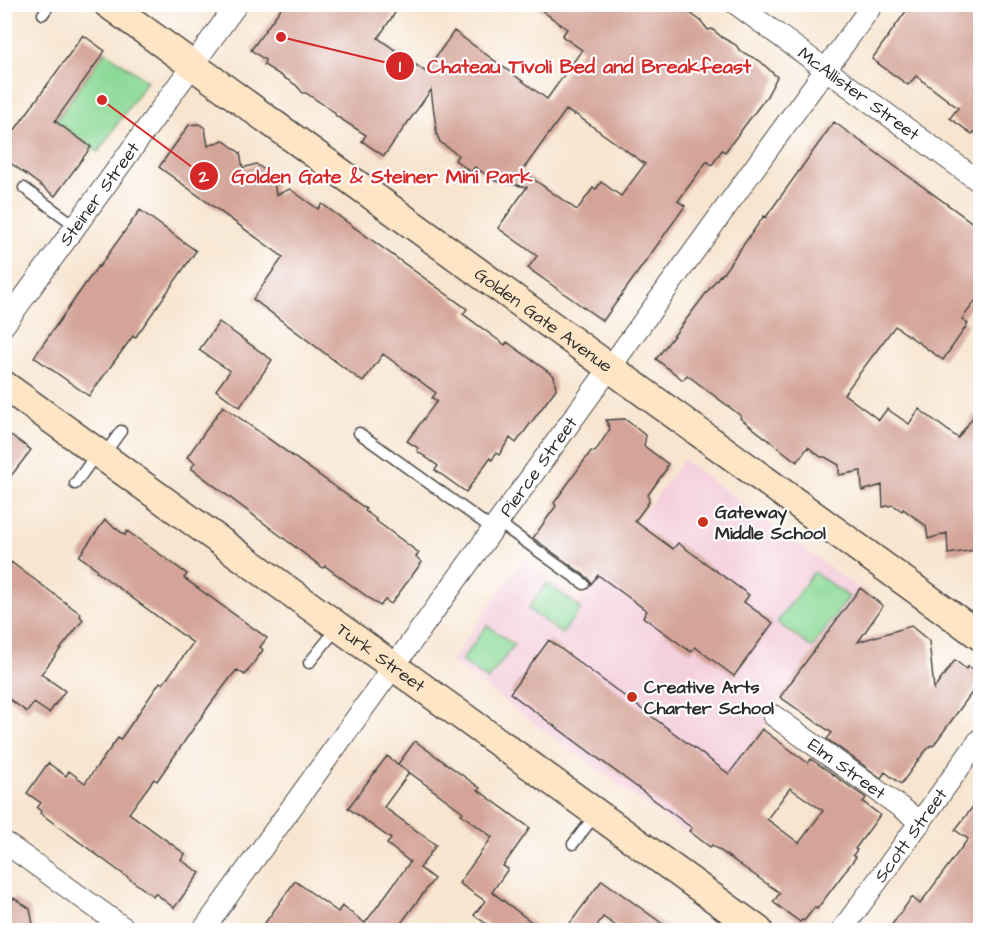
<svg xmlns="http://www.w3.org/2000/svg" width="985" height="935" font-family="'Architects Daughter',sans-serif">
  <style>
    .built { fill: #f4cfdc }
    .green { fill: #8bd997; stroke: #5b8261; stroke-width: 1.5 }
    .building { fill: #d4a498; fill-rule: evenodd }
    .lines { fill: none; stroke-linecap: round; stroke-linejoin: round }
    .lane-casing { stroke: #4a4744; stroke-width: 13 }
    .street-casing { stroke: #4a4744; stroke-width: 23 }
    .secondary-casing { stroke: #4a4744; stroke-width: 31 }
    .lane { stroke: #fff; stroke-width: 10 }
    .street { stroke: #fff; stroke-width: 21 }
    .secondary { stroke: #fee5c5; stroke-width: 28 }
    .poi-dot { fill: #c8321e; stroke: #fff; stroke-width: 2 }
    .labels { text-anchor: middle; stroke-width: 4.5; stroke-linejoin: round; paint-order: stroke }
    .street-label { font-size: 18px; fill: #2b2b2b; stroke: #fff }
    .poi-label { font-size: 18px; font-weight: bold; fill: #2b2b2b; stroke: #fff; text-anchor: start }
    .leader { fill: none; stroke: #d62828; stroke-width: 2 }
    .callout-dot { fill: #d62828; stroke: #fff; stroke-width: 2 }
    .mark-label { font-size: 18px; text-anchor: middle; font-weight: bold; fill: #fff }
    .callout-label { font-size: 20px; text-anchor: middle; font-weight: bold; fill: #d62828; stroke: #fff; stroke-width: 4.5; stroke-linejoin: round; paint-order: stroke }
  </style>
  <rect width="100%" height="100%" fill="#fff"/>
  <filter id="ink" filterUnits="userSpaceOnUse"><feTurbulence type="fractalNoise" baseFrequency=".0167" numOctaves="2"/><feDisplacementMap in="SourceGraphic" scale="12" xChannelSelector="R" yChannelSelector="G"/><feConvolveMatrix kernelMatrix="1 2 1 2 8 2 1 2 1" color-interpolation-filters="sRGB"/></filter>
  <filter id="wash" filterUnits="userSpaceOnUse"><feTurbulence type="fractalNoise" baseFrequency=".008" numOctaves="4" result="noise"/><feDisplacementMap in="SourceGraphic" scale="24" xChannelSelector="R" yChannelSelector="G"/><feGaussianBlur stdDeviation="1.35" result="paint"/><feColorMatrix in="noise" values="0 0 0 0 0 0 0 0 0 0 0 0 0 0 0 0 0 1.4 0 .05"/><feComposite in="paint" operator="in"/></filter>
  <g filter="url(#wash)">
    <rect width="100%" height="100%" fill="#f7e5d0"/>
    <!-- built -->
    <path class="built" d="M683,460L859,589L776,703L780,706L685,833L450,662L522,559L580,601Z"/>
    <!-- green -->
    <path class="green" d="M105,51L147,81L98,152L56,121Z
      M814,572L849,597L812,648L777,622Z
      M547,583L581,608L562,634L528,609Z
      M487,625L514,645L488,680L461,661Z"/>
    <g id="blocks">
      <!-- building -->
      <path class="building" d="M284,4H401L378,38L429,74L428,68L454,31L547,99L582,50L562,36L567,29L533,4H678L701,21L708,30L712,29L723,38L736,45L740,51L760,61L777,77L767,96L725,152L722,150L712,165L707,161L678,201L685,206L603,321L528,268L537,256L498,228L527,187L495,181L475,167L471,172L455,160L458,155L440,142L437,135L431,90L384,156L362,141L366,135L336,116L334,112L306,93H303L296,85L264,65L265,60L251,50ZM566,110L574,115L575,114L645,164L621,196L601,182L596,189L593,188L577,210L522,171Z
        M911,4H981V137L974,132L972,134L950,118L958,108L916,76L908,85L872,59Z
        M83,35L105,51L55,121L91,147L55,196L4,158V145Z
        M834,122L981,229V293L962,319L968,324L943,360L895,326L844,394L879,420L887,409L909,424L919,409L958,438L981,406V549L948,554L947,533L928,539L926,526L903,509L902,511L893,505L883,507L882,485L862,491L861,471L839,475V465L825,457H821L808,447L797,462L740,418L741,416L687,375L683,380L656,359L720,275L721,276L764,216L766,217Z
        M199,124L205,128L208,146L223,140L240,153L243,168L256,164L273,176L276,195L290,189L318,209L322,204L467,309L463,314L505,345L507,342L554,376L556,389L516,443L510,438L499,455L496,453L492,460L490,458L466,492L435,470L438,466L417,451L418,448L407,441L437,401L432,398L436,393L383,354L363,382L253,299L283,257L159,167L189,125Z
        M140,210L196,251L135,338L133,336L89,396L34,357L98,266L99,267Z
        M219,322L272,360L240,407L216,390L230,371L199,350Z
        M223,406L366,509L365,511L376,519L375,520L419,553L416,557L422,562L391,604L385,600L380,606L325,566L323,568L191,468L195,463L187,457Z
        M625,419L646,436L644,446L668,464L666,467L667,468L648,495L649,502L635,521L673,549L678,543L749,595L744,602L773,623L734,676L695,647L691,652L643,617L647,611L598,575L591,584L588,578L533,538L556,506L554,503L591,451L595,452L610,429L606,420Z
        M4,430L31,450L4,485Z
        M105,520L125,535L127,531L168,560L187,574L184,578L267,638L260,647L263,650L245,675L237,670L234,673L209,706L157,781L154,779L129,813L185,854L181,860L200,873L174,908L155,893L153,896L40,813L41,811L37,808L41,803L27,793L48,763L66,776L69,771L85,783L118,738L120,740L160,682L163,684L193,643L96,571L97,569L79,556Z
        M11,562L70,606L81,614L80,616L83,620L41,674L65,691L49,713L34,703L27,712L4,695V573Z
        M860,588L883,606L858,642L911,626L929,641L934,689L955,660L966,669L968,666L981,675V680L933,746L931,745L923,754L901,784L885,772L881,778L827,739L832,733L780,697Z
        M549,640L729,774L762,729L808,763L811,759L866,798L863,802L880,815L855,849L857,850L853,855L856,857L817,909L815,907L804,921L802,920L800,922L773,902L780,893L712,845L710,847L689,831L692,828L510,693ZM790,788L823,811L799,843L767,819Z
        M415,741L480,788L478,790L530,828L503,866L508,869L492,892L542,930H495L474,915L485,901L459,883L492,837L461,814L463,812L398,764Z
        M387,756L409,773L384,807L436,845L420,868L434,879L396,930H260L295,881L338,912L342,906L365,923L388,892L410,862L387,844L391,839L348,808Z
        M981,796V930H888L912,897L920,904L968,839L955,830Z
        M602,880L671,930H622L603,917L594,930H565Z
        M14,898L30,909L34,930H4V911Z"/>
    </g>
  </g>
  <g filter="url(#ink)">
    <use href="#blocks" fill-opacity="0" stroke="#4a4744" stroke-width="1.5"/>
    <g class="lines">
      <!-- lane casing -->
      <g class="lane-casing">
        <path id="lane" d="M43,14L50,4
          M24,188L76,226
          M359,433L494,530
          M103,456L121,431
          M75,484L97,453
          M499,523L584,584
          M309,663L338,627
          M573,844L596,814"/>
      </g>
      <!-- street casing -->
      <g class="street-casing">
        <g id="street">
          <path id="s1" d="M736,4L980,182"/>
          <path id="s2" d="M4,325L237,4"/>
          <path id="s3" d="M774,716L921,822"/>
          <path d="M4,842L127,930"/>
          <path id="s4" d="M203,930L873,4"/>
          <path id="s5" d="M842,930L980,739"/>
        </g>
      </g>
      <!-- secondary casing -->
      <g class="secondary-casing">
        <g id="secondary">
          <path id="s6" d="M108,4L980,636"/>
          <path id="s7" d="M4,385L758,930"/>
        </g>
      </g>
      <!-- lane -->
      <use href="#lane" class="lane"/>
      <!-- street -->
      <use href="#street" class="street"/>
      <!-- secondary -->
      <use href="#secondary" class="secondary"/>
    </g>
  </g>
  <!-- markers -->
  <g class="poi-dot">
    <circle cx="703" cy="522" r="6"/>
    <circle cx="632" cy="697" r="6"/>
  </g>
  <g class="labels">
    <!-- street labels -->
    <g class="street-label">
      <text dy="6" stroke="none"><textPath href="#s1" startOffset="152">McAllister Street</textPath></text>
      <text dy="6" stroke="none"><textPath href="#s2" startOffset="162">Steiner Street</textPath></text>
      <text dy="6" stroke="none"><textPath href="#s6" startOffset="538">Golden Gate Avenue</textPath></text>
      <text dy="6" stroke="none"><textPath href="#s4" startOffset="572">Pierce Street</textPath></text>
      <text dy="6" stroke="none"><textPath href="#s7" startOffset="465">Turk Street</textPath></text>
      <text dy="6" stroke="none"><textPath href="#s3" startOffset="90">Elm Street</textPath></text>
      <text dy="6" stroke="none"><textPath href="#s5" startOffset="117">Scott Street</textPath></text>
    </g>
    <!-- poi labels -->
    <g class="poi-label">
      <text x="715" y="518">Gateway<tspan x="715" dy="21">Middle School</tspan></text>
      <text x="644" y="693">Creative Arts<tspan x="644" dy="21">Charter School</tspan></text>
    </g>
  </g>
  <!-- callouts -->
  <path class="leader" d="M281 37L400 66M102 100L204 176"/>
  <g class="callout-dot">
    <circle cx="281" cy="37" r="6"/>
    <circle cx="102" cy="100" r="6"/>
    <circle cx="400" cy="66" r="15"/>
    <circle cx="204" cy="176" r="15"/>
  </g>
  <g class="mark-label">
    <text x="400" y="72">1</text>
    <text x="204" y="182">2</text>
  </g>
  <g class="callout-label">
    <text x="589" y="73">Chateau Tivoli Bed and Breakfeast</text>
    <text x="382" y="183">Golden Gate &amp; Steiner Mini Park</text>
  </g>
  <!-- margin -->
  <rect width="985" height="935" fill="none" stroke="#fff" stroke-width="24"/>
</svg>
